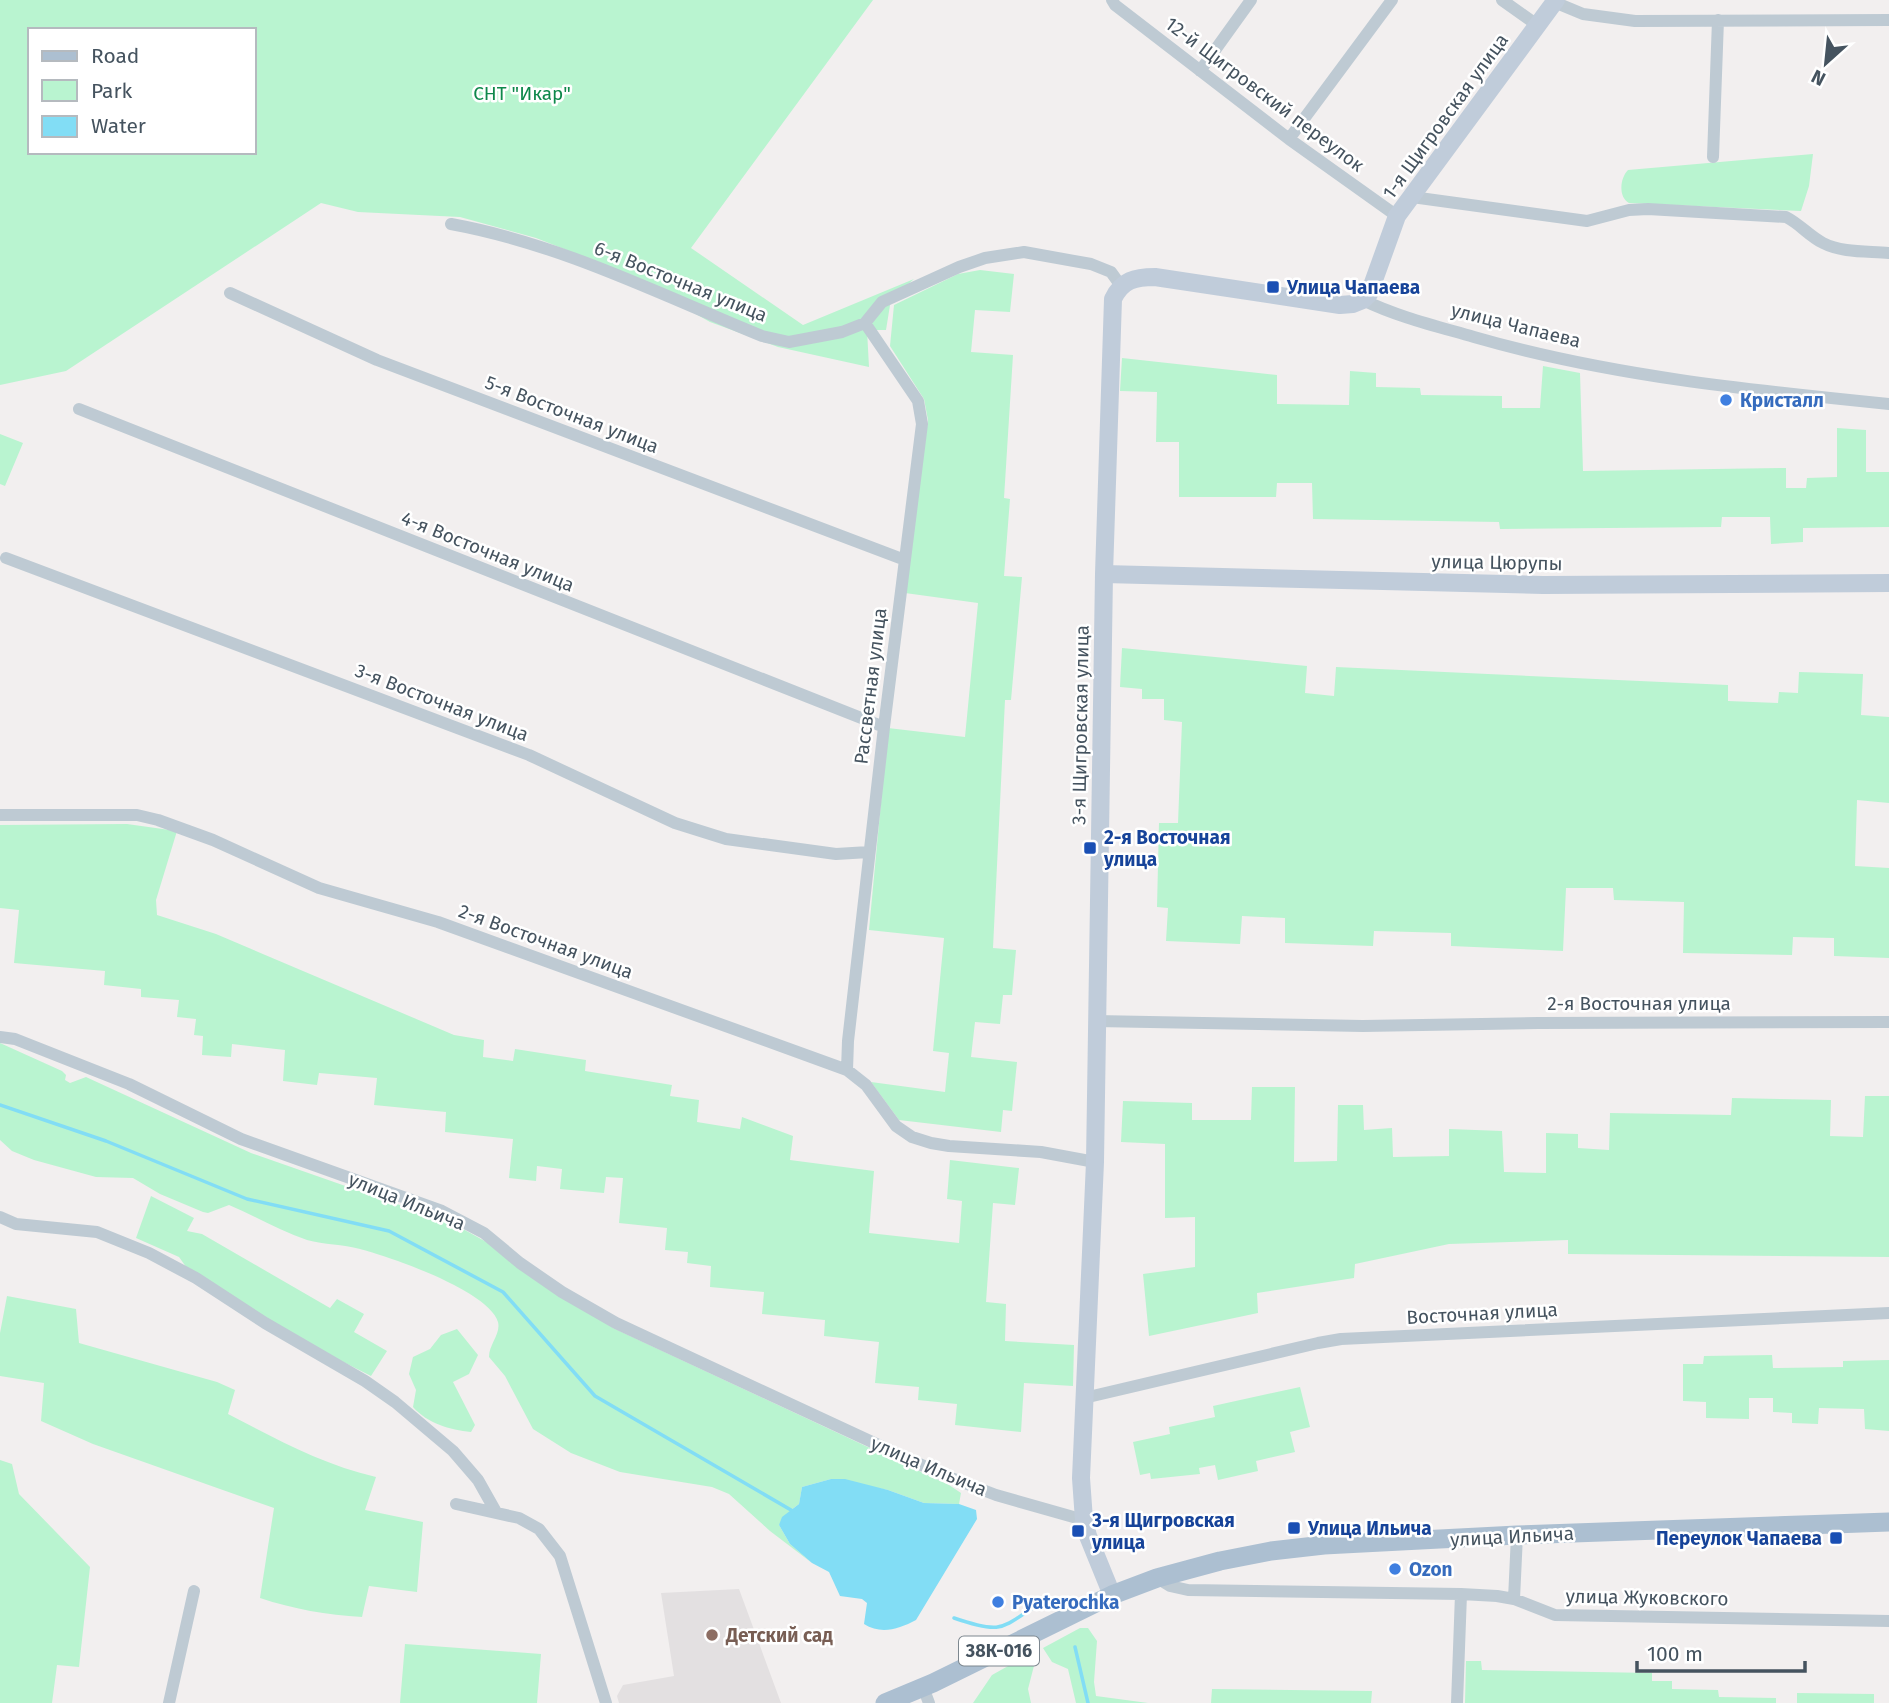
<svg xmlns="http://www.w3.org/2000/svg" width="1889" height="1703" font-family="'Fira Sans',sans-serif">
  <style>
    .education { fill: #e3e0e1 }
    .green { fill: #b9f4d0; fill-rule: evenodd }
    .water { fill: #82ddf5 }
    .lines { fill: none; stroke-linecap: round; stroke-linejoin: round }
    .stream { stroke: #82ddf5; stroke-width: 3.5 }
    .street { stroke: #becad3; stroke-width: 12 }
    .secondary { stroke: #c0ccda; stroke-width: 18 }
    .primary { stroke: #acbfd1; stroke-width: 19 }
    .transit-dot { fill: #1a4fb4; stroke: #fff; stroke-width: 2.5 }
    .shop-dot { fill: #3f7fe0; stroke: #fff; stroke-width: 2.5 }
    .education-dot { fill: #8d6e63; stroke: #fff; stroke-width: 2.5 }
    .labels { text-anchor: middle; stroke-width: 5; stroke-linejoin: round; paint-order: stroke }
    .shield { fill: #fff; stroke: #7d878f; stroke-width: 2 }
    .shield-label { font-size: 18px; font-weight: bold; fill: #45535f }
    .park-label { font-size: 19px; fill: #0e884b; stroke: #fff }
    .street-label { font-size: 19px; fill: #45535f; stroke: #fff }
    .transit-label { font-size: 19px; font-weight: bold; fill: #164399; stroke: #fff; text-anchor: start }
    .shop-label { font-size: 19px; font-weight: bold; fill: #366cbe; stroke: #fff; text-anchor: start }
    .education-label { font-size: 19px; font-weight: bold; fill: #785e54; stroke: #fff; text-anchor: start }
  </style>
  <rect width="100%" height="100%" fill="#f2efef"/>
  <!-- education -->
  <path class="education" d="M739,1589L781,1703H619L617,1696L623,1685L674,1676L661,1593Z"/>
  <!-- green -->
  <path class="green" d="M0,0H873L691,248L803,325L914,279L891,299L886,330H867L869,367L778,347L710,322L615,269L536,238L460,217L358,212L321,203L66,371L0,385ZM30,30H254V152H30Z
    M1813,154L1809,186L1801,211L1629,203C1618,197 1620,178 1628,170Z
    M980,270L1014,274L1010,312L975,310L971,352L1013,355L1004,498L1010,499L1004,576L1022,577L1011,700H1005L993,948L1016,950L1012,995H1003L1000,1024L975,1022L971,1057L1017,1062L1012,1111L1003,1110L1001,1132L899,1120L871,1082L945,1092L949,1053L933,1051L944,938L869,930L888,728L965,737L978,603L905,593L928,420L924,399L890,346L894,305L958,274Z
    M1122,358L1277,375V404L1349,405L1350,371L1376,373V387L1420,388L1421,395L1502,396V408H1540L1543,366L1580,373L1583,471L1786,468V488H1806L1807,478L1837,477V428L1866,430V472H1889V527L1803,528V542L1771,544L1770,517H1722L1721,527L1500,529L1499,522L1313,519L1312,483H1277L1276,497H1179V442H1156L1157,392L1120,391Z
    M0,434L23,443L5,486L0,484Z
    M1122,648L1307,666L1305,693L1334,696L1336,667L1728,685V701L1778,703L1779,692L1798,693L1799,672L1863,674L1861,715L1889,717V803L1857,800L1855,866L1889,868V958L1834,956V938L1793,937L1792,955L1683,953L1684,902L1614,900L1613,888H1566L1563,951L1451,946V933L1374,931L1373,946L1285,943V918L1242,916L1240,944L1166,941L1168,908L1157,907L1159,823H1178L1182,722L1164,720V699H1142V689L1120,687Z
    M127,824L177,831L156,900L157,915L216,934L454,1035L484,1040L483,1057L513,1061L515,1049L586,1060L585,1071L672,1085L670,1096L699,1100L697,1122L740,1129L742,1117L793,1136L790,1160L874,1171L869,1233L959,1243L962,1201L947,1199L950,1160L1019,1168L1015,1205L993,1203L986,1302L1006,1304L1005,1341L1074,1345L1073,1386L1024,1383L1021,1432L955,1425L957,1404L918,1400L919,1387L875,1383L879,1342L824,1336L825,1320L762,1314L764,1292L710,1287L711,1266L687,1263L688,1252L665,1250L667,1228L619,1223L623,1178L606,1177L604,1193L560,1189L562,1169L537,1166L536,1181L509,1178L513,1139L445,1132L446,1112L374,1105L377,1078L319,1073L317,1085L283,1081L285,1050L232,1044L231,1057L202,1055L203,1036L194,1035L196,1019L177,1017L179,1000L141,997V989L104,985L105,971L14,963L19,910L0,908V825Z
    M0,1043L62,1071L66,1075L65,1080L70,1083L86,1077L251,1153L454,1224L490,1244L613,1328L949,1485L961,1493L959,1504L924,1503L888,1490L831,1479L802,1487L799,1504L791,1510L779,1525L790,1544L812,1563L770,1531L729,1494L712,1487L620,1472L571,1453L533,1429L505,1376L489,1357C489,1344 501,1334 498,1322C489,1291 391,1257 360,1249C343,1244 324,1245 307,1240C281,1231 255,1216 229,1205L208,1213L203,1212L160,1194L133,1178L96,1177L34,1160L12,1151L0,1140Z
    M1252,1087H1295L1294,1162L1337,1161L1338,1105H1363L1364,1130L1392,1128L1393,1157L1449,1156V1129L1502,1131L1504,1172L1546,1173V1133L1578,1134V1148L1609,1150L1610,1113L1731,1115L1732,1098L1831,1100L1830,1136L1863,1137L1865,1096H1889V1257L1568,1254V1240L1449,1244L1355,1264L1354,1278L1257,1293L1258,1313L1149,1336L1143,1274L1195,1267V1217L1165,1218V1144L1121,1142L1123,1101L1192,1103V1120H1251Z
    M151,1196L194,1218L187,1231L202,1234L330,1308L337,1299L364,1314L354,1332L387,1351L371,1376L266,1323L189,1271L179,1257L136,1238Z
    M7,1296L76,1309L79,1343L217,1382L235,1390L228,1414C276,1439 323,1465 376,1477L365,1510L423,1522L417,1592L369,1586L362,1617C327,1615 293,1609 260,1598L274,1508L93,1444L41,1421L44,1383L0,1376V1333Z
    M457,1329L478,1355L469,1374L453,1382L475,1425L471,1432C450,1430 427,1423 413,1407L416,1390L409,1374L413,1357L430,1349L441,1335Z
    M1772,1355L1773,1368L1843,1367V1361L1889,1360V1431L1865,1429L1864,1409L1819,1408L1818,1424L1792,1423V1413L1773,1412V1398H1749V1419L1706,1418V1402L1683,1401V1364H1703L1704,1356Z
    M1300,1387L1310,1427L1290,1432L1295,1452L1256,1461L1258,1471L1218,1480L1215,1465L1199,1468L1200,1474L1151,1479L1150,1473L1140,1475L1133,1442L1170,1434L1169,1427L1215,1417L1213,1406Z
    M0,1460L12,1464L19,1494L90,1567L79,1667L57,1665L52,1703H0Z
    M1080,1628H1088L1097,1641L1094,1682L1096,1696L1148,1703H1076L1068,1669L1052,1662L1043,1648Z
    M405,1644L541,1654L537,1703H400Z
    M1028,1655L1036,1658L1028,1689L1031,1703H973L992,1675Z
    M1466,1661H1481L1482,1670L1652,1673V1681H1672V1689L1718,1690L1719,1697L1776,1698V1703H1465Z
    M1212,1689L1372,1691L1371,1703H1211Z
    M1797,1693L1874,1694V1703H1797Z"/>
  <!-- water -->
  <path class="water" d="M831,1479H845L888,1490L924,1503L959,1504L976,1510L977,1519L916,1620C899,1629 881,1635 864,1624L867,1603L862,1599L840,1596L829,1572L812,1563L790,1544L779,1525L782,1517L799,1504L802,1487Z"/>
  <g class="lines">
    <!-- stream -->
    <path class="stream" d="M0,1105L106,1141L247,1199L389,1231L503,1292L595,1396L791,1510
      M954,1618C1006,1636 1001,1627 1045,1600L1054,1603
      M1075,1647L1088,1703"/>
    <!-- street -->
    <path class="street" d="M1112,0L1115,5L1289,139L1397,216
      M1502,0L1537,25
      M1554,2L1583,14L1635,21L1889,20
      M1200,71L1251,0
      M1289,139L1392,0
      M1713,157L1718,20
      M1412,197L1587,221L1629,210L1648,209L1786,217C1800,224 1809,236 1823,243C1842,253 1868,251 1889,253
      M451,224C561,244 659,294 762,336L789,342L842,332L865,323L882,302L959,267L985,258L1024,252L1091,264L1111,272L1121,286
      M230,293L377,360L905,560
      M1363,300C1398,317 1436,326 1474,337C1609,376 1749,390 1889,404
      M79,409L884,727
      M6,558L529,755L675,823L726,839L836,854L869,852
      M0,815H137L158,820L213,840L319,888L438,922L847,1070L866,1085L896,1126L912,1137L931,1143L949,1146L1041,1152L1095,1162
      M1096,1021L1363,1026L1538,1023L1889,1022
      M0,1037L15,1039L129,1084L241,1139L442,1211L484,1233L520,1263L562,1292L616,1323L941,1474L996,1495L1084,1520
      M847,1070L848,1041L884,727L922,424L918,401L865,323
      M0,1217L16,1224L97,1232L149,1253L196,1278L265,1323L365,1381L395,1402L453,1451L478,1480L496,1512
      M1084,1398L1318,1343L1341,1339L1889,1313
      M456,1504L519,1518L539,1529L560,1556L606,1703
      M1157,1578L1170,1586L1188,1590L1461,1594L1497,1596L1514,1599L1555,1615L1889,1621
      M1514,1599L1517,1535
      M923,1687L929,1703
      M169,1703L194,1591
      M1457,1703L1461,1594"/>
    <!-- secondary -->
    <path class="secondary" d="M1104,574L1543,585L1889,583
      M1112,1595L1088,1536L1084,1520L1081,1478L1095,1162L1104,574L1113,299C1122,280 1135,277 1155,277L1340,305L1353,304L1363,300L1369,294L1397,216L1556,0"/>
    <!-- primary -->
    <path class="primary" d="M885,1703L933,1683L1112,1595L1157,1578L1220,1561L1271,1551L1324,1545L1517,1535L1889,1522"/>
  </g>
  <!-- markers -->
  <g class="transit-dot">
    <rect x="1266" y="280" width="14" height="14" rx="3.5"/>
    <rect x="1083" y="841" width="14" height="14" rx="3.5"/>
    <rect x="1287" y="1521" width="14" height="14" rx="3.5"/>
    <rect x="1071" y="1524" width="14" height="14" rx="3.5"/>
    <rect x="1829" y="1531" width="14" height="14" rx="3.5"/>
  </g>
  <g class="shop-dot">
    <circle cx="1726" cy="400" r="7"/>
    <circle cx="1395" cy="1569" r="7"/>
    <circle cx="998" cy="1602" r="7"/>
  </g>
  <circle class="education-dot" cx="712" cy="1635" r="7"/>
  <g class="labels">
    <!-- shield labels -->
    <rect class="shield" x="959" y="1636.5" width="80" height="29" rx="5"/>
    <g class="shield-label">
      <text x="999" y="1657">38К-016</text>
    </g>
    <!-- park labels -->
    <g class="park-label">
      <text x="522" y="100">СНТ "Икар"</text>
    </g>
    <!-- street labels -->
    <g class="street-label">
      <text transform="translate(1265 94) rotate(37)" y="7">12-й Щигровский переулок</text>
      <text transform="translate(1445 116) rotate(-54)" y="7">1-я Щигровская улица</text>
      <text transform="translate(681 281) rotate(22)" y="7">6-я Восточная улица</text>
      <text transform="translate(1516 325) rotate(14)" y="7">улица Чапаева</text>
      <text transform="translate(572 414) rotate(21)" y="7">5-я Восточная улица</text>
      <text transform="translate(488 551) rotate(22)" y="7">4-я Восточная улица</text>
      <text transform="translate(1497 562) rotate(1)" y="7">улица Цюрупы</text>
      <text transform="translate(870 686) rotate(-83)" y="7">Рассветная улица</text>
      <text transform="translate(442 702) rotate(21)" y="7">3-я Восточная улица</text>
      <text transform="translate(1080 725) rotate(-89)" y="7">3-я Щигровская улица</text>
      <text transform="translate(546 941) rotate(20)" y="7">2-я Восточная улица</text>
      <text x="1639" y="1010">2-я Восточная улица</text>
      <text transform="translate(407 1201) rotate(22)" y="7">улица Ильича</text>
      <text transform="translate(1482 1313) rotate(-3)" y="7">Восточная улица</text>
      <text transform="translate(929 1466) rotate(23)" y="7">улица Ильича</text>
      <text transform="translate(1512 1536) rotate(-3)" y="7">улица Ильича</text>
      <text transform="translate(1647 1597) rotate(1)" y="7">улица Жуковского</text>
    </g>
    <!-- transit labels -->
    <g class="transit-label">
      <text x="1287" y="294">Улица Чапаева</text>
      <text x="1104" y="844">2-я Восточная<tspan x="1104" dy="22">улица</tspan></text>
      <text x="1092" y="1527">3-я Щигровская<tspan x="1092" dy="22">улица</tspan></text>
      <text x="1308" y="1535">Улица Ильича</text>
      <text x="1822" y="1545" text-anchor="end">Переулок Чапаева</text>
    </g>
    <!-- shop labels -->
    <g class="shop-label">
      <text x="1740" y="407">Кристалл</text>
      <text x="1409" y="1576">Ozon</text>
      <text x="1012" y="1609">Pyaterochka</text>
    </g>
    <!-- education labels -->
    <g class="education-label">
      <text x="726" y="1642">Детский сад</text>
    </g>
  </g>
  <!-- legend -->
  <rect x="28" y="28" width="228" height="126" fill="#ffffff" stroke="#b5babf" stroke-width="2"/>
  <rect x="42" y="51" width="35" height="10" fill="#acbfd1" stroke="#b5babf" stroke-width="2"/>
  <text x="91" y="63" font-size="21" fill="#45535f">Road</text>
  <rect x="42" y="80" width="35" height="21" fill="#b9f4d0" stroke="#b5babf" stroke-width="2"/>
  <text x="91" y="98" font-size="21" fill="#45535f">Park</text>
  <rect x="42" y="116" width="35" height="21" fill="#82ddf5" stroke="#b5babf" stroke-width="2"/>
  <text x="91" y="133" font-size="21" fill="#45535f">Water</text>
  <!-- north arrow -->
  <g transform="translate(1826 63) rotate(207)" stroke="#ffffff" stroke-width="5" paint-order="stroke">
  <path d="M0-5L12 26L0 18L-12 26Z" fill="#45535f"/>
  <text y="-10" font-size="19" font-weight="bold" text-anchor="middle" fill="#45535f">N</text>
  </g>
  <!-- scale -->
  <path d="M1637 1661v10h168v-10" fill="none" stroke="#45535f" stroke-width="3.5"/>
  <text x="1647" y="1661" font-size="21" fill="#45535f" stroke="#ffffff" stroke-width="5" paint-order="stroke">100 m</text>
</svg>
